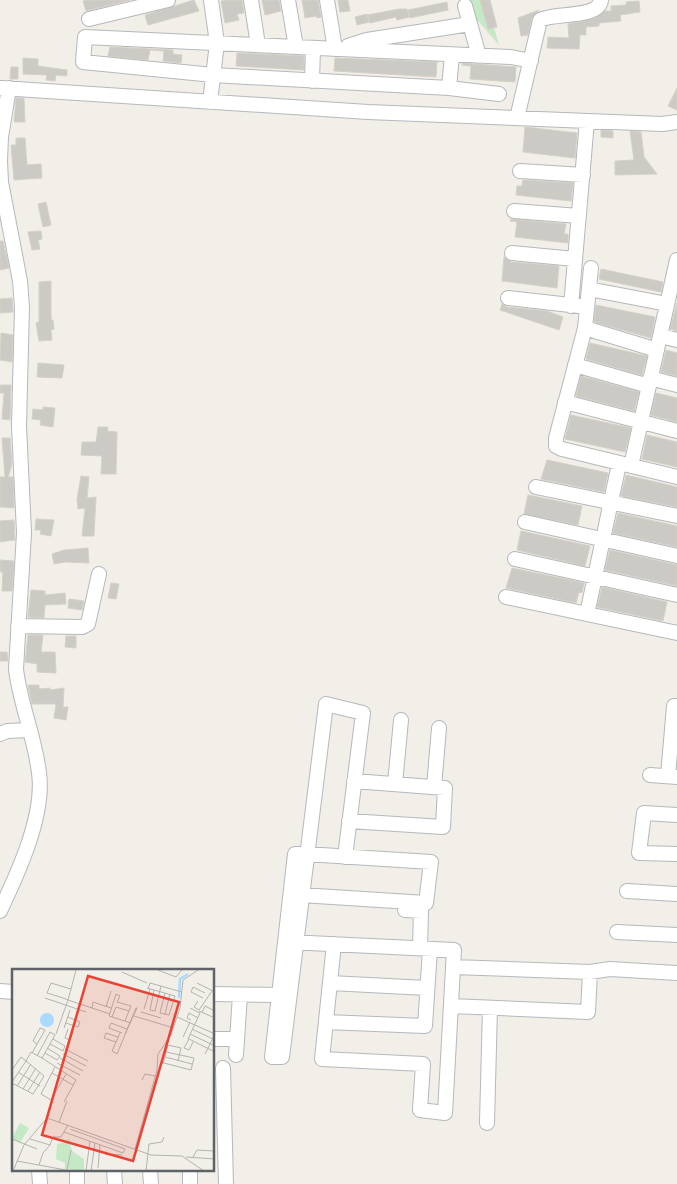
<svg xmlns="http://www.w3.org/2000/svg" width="677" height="1184" font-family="Roboto,sans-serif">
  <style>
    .green { fill: #c5e8c5 }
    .building { fill: #cccac5; stroke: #d6d1c6 }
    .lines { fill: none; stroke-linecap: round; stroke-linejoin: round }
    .minor-casing { stroke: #b5b8bc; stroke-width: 16 }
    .minor { stroke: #fff; stroke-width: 14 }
    .inset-river { fill: none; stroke: #aadaff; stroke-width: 2.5 }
    .inset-road { fill: none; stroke: #b3b3b1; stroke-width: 1 }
    .view { fill: #ea4335; fill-opacity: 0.15; stroke: #ea4335; stroke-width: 2.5 }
    .inset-edge { fill: none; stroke: #5f6368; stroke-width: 2.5 }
  </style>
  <rect width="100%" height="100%" fill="#f1efe8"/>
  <!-- green -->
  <path class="green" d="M460,0H486L499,45Z"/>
  <!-- building -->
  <path class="building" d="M88,0H130L86,11L83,1Z
    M194,0L199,11L148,25L145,15Z
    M227,0H242L244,13L237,14L239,20L225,23L221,1Z
    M262,0H279L281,11L265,15Z
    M302,0H318L321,17L317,18V16L305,18Z
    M338,0H348L350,11L340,12Z
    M480,0H490L497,27L488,29Z
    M639,1L640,12L620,15L621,21L599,23V26L586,27V35H580L579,49L547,48L548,37L569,38L568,24L595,18L605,11H611V6L626,5V2Z
    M447,2L448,10L410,18L408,10Z
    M399,9H407L409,17L397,20L396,17L370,23L368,15Z
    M539,10L532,18L528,35L521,36L518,18Z
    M367,14L369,22L357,25L355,17Z
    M110,47L173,50V54L182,55L181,63L163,61L164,51L150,50L148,60L108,56Z
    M237,53L304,56V70L236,66Z
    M23,58L38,59V66L67,70V76L56,75L55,81L46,80L47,75L23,74Z
    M335,58L437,62L436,77L334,71Z
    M462,63L516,67L515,82L470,79L471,66L462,65Z
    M11,67H18V79H10Z
    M677,88V110L668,106Z
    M16,98H24L25,122H14Z
    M525,127L577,133L575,158L523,152Z
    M601,130L613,131V138L601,137Z
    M630,131L641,132L644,157L657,174L615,175V161L634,160Z
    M16,138H25L27,165L41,164L42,178L14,180L11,145H16Z
    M523,180L573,183L571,201L516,195L517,186H522Z
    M46,202L51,225L43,227L38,204Z
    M511,219L566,224L564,234H568V243L515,237L517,222L510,221Z
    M41,231L42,239L38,240L40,249L32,250L28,232Z
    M0,241H3L9,268L0,270Z
    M504,257L511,262L559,266L557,288L502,281Z
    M601,269L663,282L661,292L599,279Z
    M51,281V320H53L54,329L51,330L52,340L39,341L36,323L39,322V282Z
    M12,298L13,312L0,313V299Z
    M677,303V331L670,329Z
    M502,304L507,307L547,311L563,317L559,330L500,310Z
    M596,305L655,317L651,338L594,322Z
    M1,333L13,335L12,362L0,360Z
    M590,343L647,356L642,375L586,359Z
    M666,350L677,353V376L661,372Z
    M38,363L64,365L62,378L37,377Z
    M581,376L639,392L634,411L576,396Z
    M0,385H11L10,420L2,419L4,393H0Z
    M656,393L677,398V422L651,415Z
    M43,407L55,408L53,427L40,425L41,420L32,419L33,409L43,410Z
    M571,415L631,428L625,452L565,439Z
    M98,427H108L107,431L117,432L116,474H101L102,456L81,455L82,442H96Z
    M647,435L677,442V467L642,459Z
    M2,438H10L12,464L8,477H13L14,508L0,507V477H5Z
    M547,460L608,473L604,492L541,479Z
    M626,475L677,487V507L621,496Z
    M81,476L89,477L87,498L96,497L94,536H82L85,508L78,509L77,499Z
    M528,495L582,506L578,525L524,514Z
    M618,513L677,526V547L613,533Z
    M36,519L54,520L51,536L40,534L41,530H35Z
    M14,520L15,540L0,542V521Z
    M521,531L590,546L585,566L517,550Z
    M88,548L89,563L65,562L54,564L52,554L64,550Z
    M610,550L677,565V586L605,570Z
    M0,560L14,561L12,591H2L3,572H0Z
    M512,568L584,583L582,593L579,592L576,603L506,588Z
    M111,583L119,584L116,599L108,598Z
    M602,587L667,602L663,621L597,607Z
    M31,590L45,591V595L65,593L66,604L45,605L44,618L28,617Z
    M69,599L84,601L82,610L68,608Z
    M28,635H43L41,652H55L56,673L37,672V664L25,662Z
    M66,636H76V648L65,647Z
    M0,652H7L8,661H0Z
    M28,685H39V689L50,688V690L64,688L63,707H68L66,720L54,718L56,704H32Z"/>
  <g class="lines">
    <!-- minor casing -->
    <g class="minor-casing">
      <path id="minor" d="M251,0L258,45
        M288,0L296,47
        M327,0L335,49
        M465,6L479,56
        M89,19L168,0
        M348,46L367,40L470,24
        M312,81L313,48
        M1,88L368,112L662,124L677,122
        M449,88L452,55
        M499,94L449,88L213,75L83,62L85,37L511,57L531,61
        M210,102L217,43L211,0
        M517,118L540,20C554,12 599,19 601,0
        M520,171L583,175
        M514,211L579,216
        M512,253L575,259
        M591,268L585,328L556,438V446L562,449L677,477
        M589,289L667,304
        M508,298L579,306
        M571,306L587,121
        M585,328L657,350
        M660,336L677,340
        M575,365L649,386
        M650,378L677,385
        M565,402L677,431
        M631,466L677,260
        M536,487L677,516
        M525,522L677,556
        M515,559L677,595
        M506,597L677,633
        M587,614L619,464
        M18,626L82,627L88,624L99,574
        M0,734L7,731L30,730
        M650,775L677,777
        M668,776L674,706H677
        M395,784L401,720
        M434,787L439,728
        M677,815L644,813L639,853L677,854
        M349,821L443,827L445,788L354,781
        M627,891L677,894
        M301,895L426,903L431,862L306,854H295L272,1057H282C296,940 311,822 326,704L363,713L345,857
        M405,910L421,911L420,948
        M0,911C18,873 45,815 39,773C35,737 20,704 16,669L24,533L19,426L22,307L20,281L1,182L0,161L1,137L9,88
        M617,932L677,935
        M288,942L454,950L445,1113L420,1110L423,1064L322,1059L334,944
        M453,967L590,972L610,969L677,973
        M330,983L427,988
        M0,991L14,992
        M214,994L278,995
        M451,1006L588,1012L590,972
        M326,1022L425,1026L430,949
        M214,1039H237
        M236,1055L240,995
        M223,1068L226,1184
        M487,1123L490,1008
        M39,1170L40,1184
        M77,1170V1184
        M114,1170L115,1184
        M150,1170L151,1184
        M190,1170V1184"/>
    </g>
    <!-- minor -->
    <use href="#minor" class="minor"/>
  </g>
  <!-- overview -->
  <g transform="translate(12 969)">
    <rect width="202" height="202" fill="#f1efe8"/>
    <path d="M8,154L17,159L8,174L0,169ZM56,167L60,182L72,190V202L53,200V194L44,190L45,175L56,173Z" fill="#c5e8c5"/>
    <path d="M28 51a7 7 0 1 1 14 0a7 7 0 1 1-14 0Z" fill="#aadaff"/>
    <path class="inset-river" d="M167,29L168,10L176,5"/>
    <path class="inset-road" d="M146,1L164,8L170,1M110,3L135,14M185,14L201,22M135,19L163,27L157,46L148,44L153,24M59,20L64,1M136,20L138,14L170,23M142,21L138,41L143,42L149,17M33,29L74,43M191,29L179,23L181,18L193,24M186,32L182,38L187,41L200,22M94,38L99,22M80,39L81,33L99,39M132,40L138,20M187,42L203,49M129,43L149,49M190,43L193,37L203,42M153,45L158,25M122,47L162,59M100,48L104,38L117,42M165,48L203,65L193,85M179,51L175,49L177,44L186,49M113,52L119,37L105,33L108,27L104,25L97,47L119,54M54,54L66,58L68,53L56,48M52,59L58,41M56,60L53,69L58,71L61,62M180,60L203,71M108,64L100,82L105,85L124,39H125L113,65M110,64L97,59L99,54L115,60M44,65L56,31L59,20L39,14L35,24L51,29L56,31L98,45M178,65L203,77M171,68L178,53M176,70L188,44L178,39M104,73L92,69L94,64L106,68M181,73L177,81L172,79L177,70L203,83M38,75L51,82L53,77L41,70M53,80L76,92M20,84L33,61L28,59L21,72L25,75M33,84L45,91L48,87L35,79M51,85L74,97M25,87L38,63L43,66L30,89M153,88L180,95M48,89L71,102M148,93L179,101L182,89L154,83M45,94L68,106M151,95L156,76L169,79L166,92M43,98L29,125L39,131L54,105M0,101L9,88L14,92L19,83L30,89L64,111L52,133M6,103L28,117M40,104L61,116M130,111L133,105L143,107M0,113L14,92L32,107L21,125L0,114M5,117L19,95M11,120L24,99M16,122L28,103M47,153L55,132M58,160L113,180L111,184M52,163L111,184M0,170L25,180M18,170L38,176L41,168H49L56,156M123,180L145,101L146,85L159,66L168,39L171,11L186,1M93,185L110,186M174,188L203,190M181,188L185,181L201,182M5,192L59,202M27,196L31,184L38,176M86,199L88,176M55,201L59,181M1,202L12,176L35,149L139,186L170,187L192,202M74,202L78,172M79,202L83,174M134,202L137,175L150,173L152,168"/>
    <path class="view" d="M76,7L167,33L121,192L30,166Z"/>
    <rect width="202" height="202" class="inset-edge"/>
  </g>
</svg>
